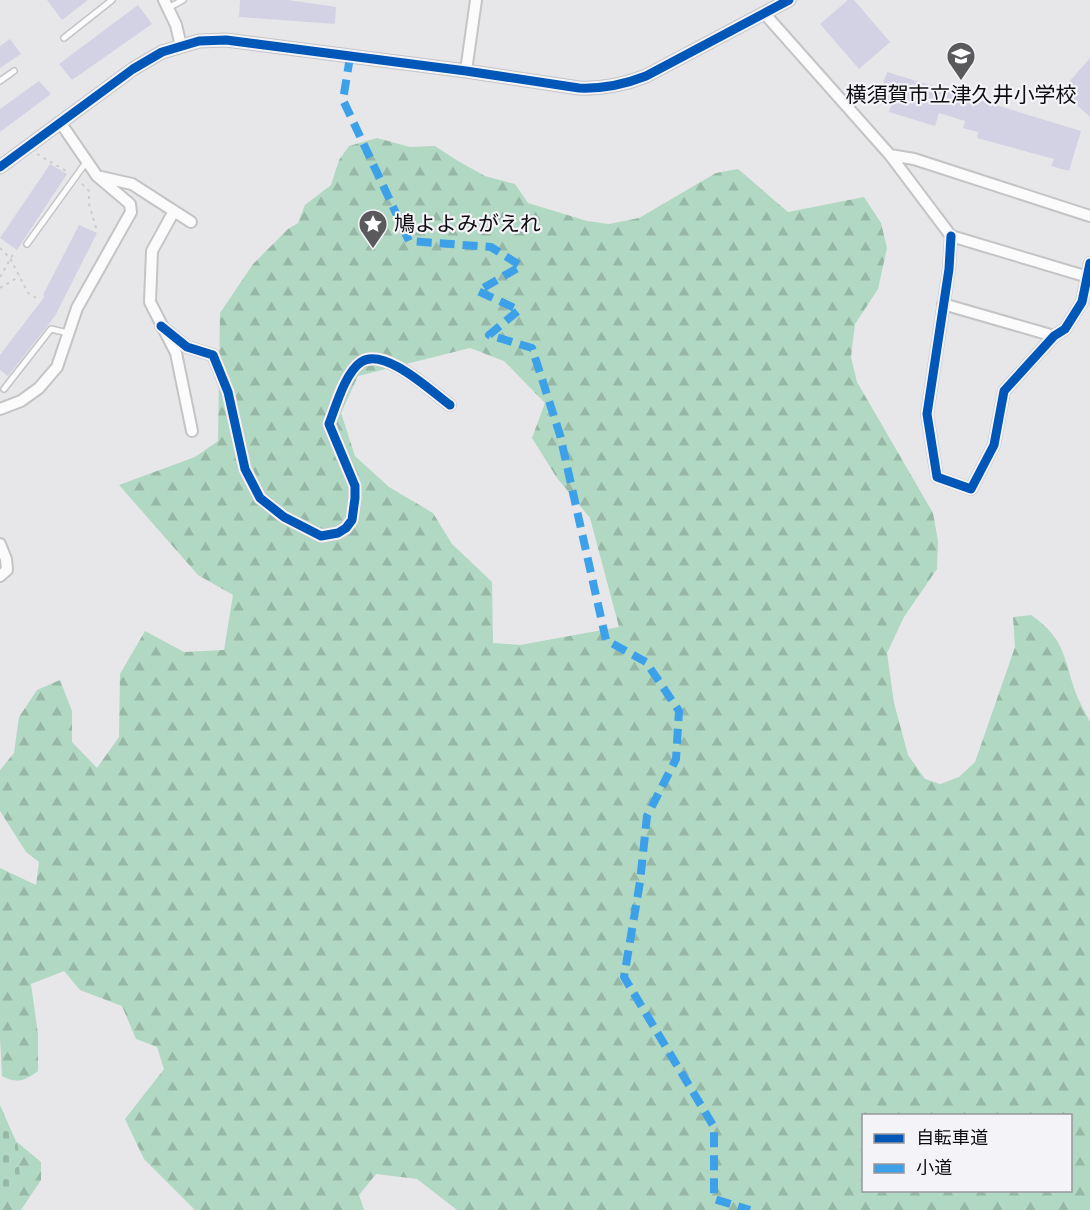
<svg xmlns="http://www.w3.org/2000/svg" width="1090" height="1210" font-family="'Libre Baskerville','Noto Sans JP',serif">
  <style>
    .forest { fill: url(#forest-firs); fill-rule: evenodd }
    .cemetery { fill: url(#cemetery-stones) }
    .building { fill: #d2d2e4 }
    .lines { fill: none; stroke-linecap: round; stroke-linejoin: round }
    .service-casing { stroke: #c4c4c6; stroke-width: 8 }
    .minor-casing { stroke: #c4c4c6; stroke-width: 14 }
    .tertiary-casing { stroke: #c4c4c6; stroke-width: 15 }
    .path { stroke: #cccccd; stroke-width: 2; stroke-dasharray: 3 4.5; stroke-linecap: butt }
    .service { stroke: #fbfbfc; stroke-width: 5 }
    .minor { stroke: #fbfbfc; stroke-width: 10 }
    .tertiary { stroke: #fbfbfc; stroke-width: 12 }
    .quiet { stroke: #3da1ea; stroke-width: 8; stroke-dasharray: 15 8; stroke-linecap: butt }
    .cycleway-casing { stroke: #f3f3f8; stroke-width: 13 }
    .cycleway { stroke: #0057b8; stroke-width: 9 }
    .labels { text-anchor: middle; stroke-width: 4.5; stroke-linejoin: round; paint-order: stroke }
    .poi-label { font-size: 21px; fill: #0e0e10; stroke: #f3f3f8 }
  </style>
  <defs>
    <pattern id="forest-firs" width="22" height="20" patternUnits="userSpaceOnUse" patternTransform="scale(1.5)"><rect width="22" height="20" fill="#b1d8c2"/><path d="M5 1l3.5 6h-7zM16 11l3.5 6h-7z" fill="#97b8a6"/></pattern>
    <pattern id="cemetery-stones" width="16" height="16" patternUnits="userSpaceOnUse" patternTransform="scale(1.5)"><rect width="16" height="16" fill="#b1d8c2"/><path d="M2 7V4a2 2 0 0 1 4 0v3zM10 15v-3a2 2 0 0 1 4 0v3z" fill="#97b8a6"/></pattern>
  </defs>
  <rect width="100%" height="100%" fill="#e7e7e9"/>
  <!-- forest -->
  <path class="forest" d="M377,138L410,147L435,146L458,161L485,176L515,184L528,203L587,221L609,224L639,218L716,173L738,169L788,212L864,197L881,223L887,248L878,289L855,324L851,357L857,382L933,513L938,541L937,569L904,617L887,653L894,703L908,755L925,779L940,784L959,777L975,762L1015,647L1013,617L1031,615C1067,640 1063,659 1077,696C1081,705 1086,714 1090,722V1210H457L417,1179L376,1174L359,1195L364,1210H195L144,1159L125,1119L164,1069L157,1047L136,1039L122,1006L80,990L64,971L31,984L38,1034V1071C25,1081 16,1084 2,1076L0,1037V868L36,885L39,862L26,852L0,811V770L14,753L19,717L37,690L60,680L72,711V742L97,768L119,737L120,674L145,631L184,652L224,650L233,595L198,575L119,485L195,457L218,441L220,313L253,264L288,229L298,223L305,205L331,185L339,160L349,146ZM470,348L504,361L545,403L532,438L557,478L590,518L619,627L520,645L493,643L492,582L452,544L433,513L389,487L355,456L341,413L358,376ZM864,1116H1070V1190H864Z
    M0,1128L41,1162V1180L21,1210H0Z"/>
  <!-- cemetery -->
  <path class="cemetery" d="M0,1105L18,1146L20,1182L0,1201Z"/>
  <!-- building -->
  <path class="building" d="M47,0H88L62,20Z
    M240,0H288L336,7L335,24L239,17Z
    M848,0H854L890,42L859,69L820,24Z
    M138,5L152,24L72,80L59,64Z
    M10,39L21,54L0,68V46Z
    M1090,58V117L1061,91Z
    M887,72L1081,131L1069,171L1051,166L1054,159L977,138L978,132L963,128L965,121L939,113L935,126L889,112L891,106L877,101Z
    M39,81L51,94L0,132V109Z
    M50,164L67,174L17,250L0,238Z
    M79,225L97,233L55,316L8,376L0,370V355L45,296L43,295Z"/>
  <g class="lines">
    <!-- service casing -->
    <g class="service-casing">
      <path id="service" d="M168,8L183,0
        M64,38L112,0
        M0,81L14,71
        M27,244L87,161
        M4,389L51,329L68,333"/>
    </g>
    <!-- minor casing -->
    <g class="minor-casing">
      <path id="minor" d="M164,0L176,25L181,46
        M764,13L890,155L951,236L1088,277
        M466,71L476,0
        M890,155L914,159L1090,216
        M101,177L132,184L191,222
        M174,211L152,251L150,302L176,353L192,431
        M951,236L949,269L927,414L937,477L971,489L994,445L1004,391L1054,336L1065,329L1082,302L1090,263
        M943,304L1054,336
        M161,326L187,347L213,355L228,392L245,469L260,498L284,517L321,536L338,533L346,528L352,520L355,498V486L329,424C336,406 345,373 361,362C384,346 432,392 450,405
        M0,409L21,401L39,388L57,367L77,308L131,212L130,204L97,176L60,122
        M0,544L6,559L7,570L0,576"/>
    </g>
    <!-- tertiary casing -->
    <g class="tertiary-casing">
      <path id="tertiary" d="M0,167L133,69L162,52L199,41L226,40L466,71L579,88C603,89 623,85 646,76L789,0"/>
    </g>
    <!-- path -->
    <path class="path" d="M37,154L68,172
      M82,184L89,191V204L97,231
      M0,248L10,258L28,293L40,300
      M0,277L15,251
      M0,288L20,276"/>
    <!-- service -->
    <use href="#service" class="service"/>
    <!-- minor -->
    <use href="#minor" class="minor"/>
    <!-- tertiary -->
    <use href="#tertiary" class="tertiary"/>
    <!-- quiet -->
    <path class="quiet" d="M350,57L343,100L409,241L491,247L521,266L478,291L519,310L489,335L532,348L560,435L606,640L646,662L679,711L676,759L647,816L640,882L624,977L714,1127V1199L750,1210"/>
    <!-- cycleway casing -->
    <g class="cycleway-casing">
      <path id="cycleway" d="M0,167L133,69L162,52L199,41L226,40L466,71L579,88C603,89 623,85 646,76L789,0
        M951,236L949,269L927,414L937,477L971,489L994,445L1004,391L1054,336L1065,329L1082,302L1090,263
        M161,326L187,347L213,355L228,392L245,469L260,498L284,517L321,536L338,533L346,528L352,520L355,498V486L329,424C336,406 345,373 361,362C384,346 432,392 450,405"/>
    </g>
    <!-- cycleway -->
    <use href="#cycleway" class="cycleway"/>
  </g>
  <!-- icons -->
  <defs>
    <g id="school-pin" transform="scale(1.5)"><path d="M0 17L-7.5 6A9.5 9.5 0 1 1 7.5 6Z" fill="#5a5a5c" stroke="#f3f3f8"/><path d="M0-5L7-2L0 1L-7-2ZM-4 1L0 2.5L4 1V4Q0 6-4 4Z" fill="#fff"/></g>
    <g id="sight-pin" transform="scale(1.5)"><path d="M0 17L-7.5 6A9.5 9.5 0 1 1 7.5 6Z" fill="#5a5a5c" stroke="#f3f3f8"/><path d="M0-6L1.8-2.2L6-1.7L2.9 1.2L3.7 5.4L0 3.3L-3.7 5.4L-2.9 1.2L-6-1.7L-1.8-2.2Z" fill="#fff"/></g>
  </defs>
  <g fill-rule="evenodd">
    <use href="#school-pin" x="961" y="56"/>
    <use href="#sight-pin" x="373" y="224"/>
  </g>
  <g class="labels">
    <!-- poi labels -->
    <g class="poi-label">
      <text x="961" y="102">横須賀市立津久井小学校</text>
      <text x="394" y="231" text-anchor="start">鳩よよみがえれ</text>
    </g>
  </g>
  <!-- legend -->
  <rect x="862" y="1114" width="210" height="78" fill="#f3f3f8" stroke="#97979b" stroke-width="1.5"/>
  <rect x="874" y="1134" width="30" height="9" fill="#0057b8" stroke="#97979b" stroke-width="1.5"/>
  <text x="916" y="1144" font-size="18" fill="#0e0e10">自転車道</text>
  <rect x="874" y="1164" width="30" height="9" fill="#3da1ea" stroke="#97979b" stroke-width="1.5"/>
  <text x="916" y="1174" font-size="18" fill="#0e0e10">小道</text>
</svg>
